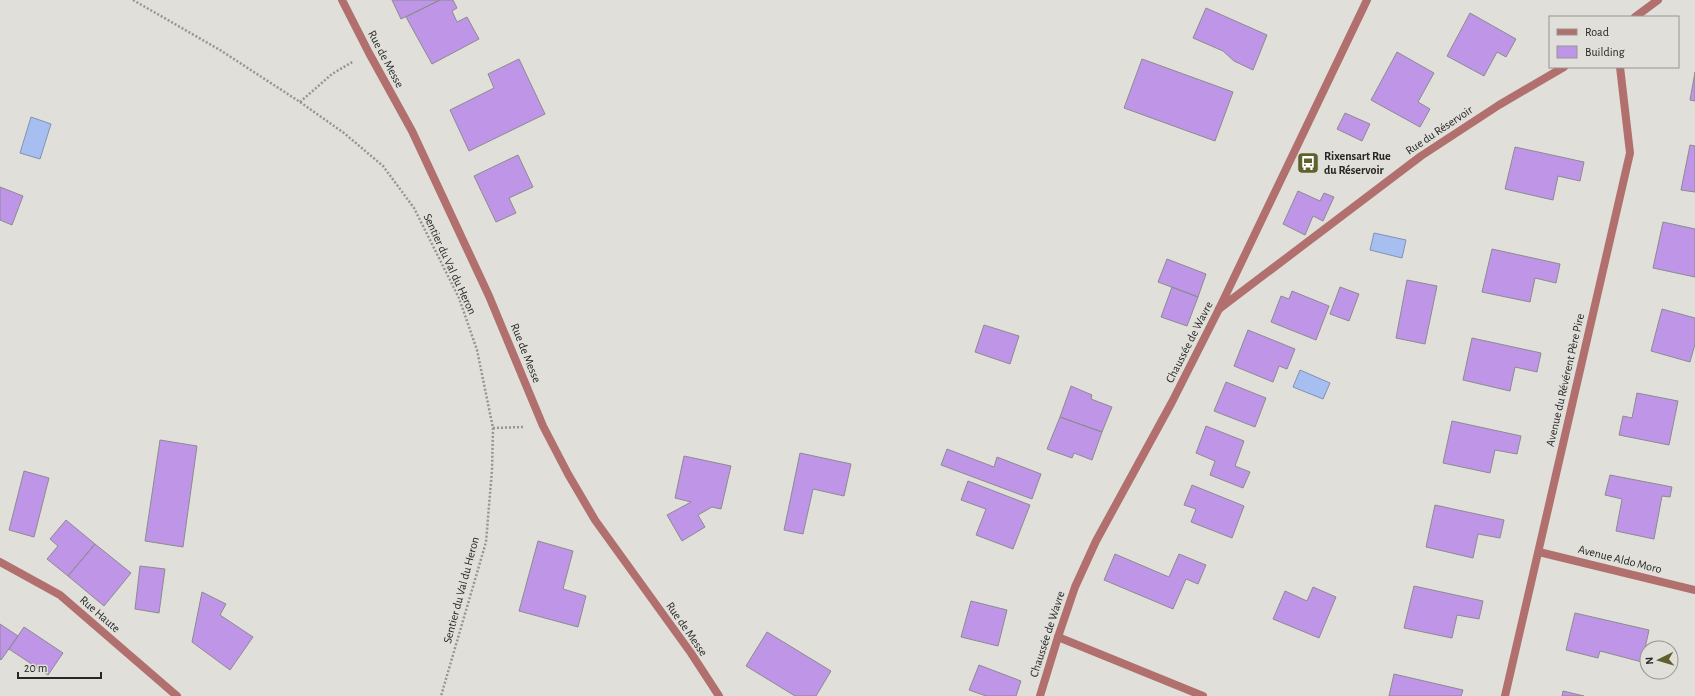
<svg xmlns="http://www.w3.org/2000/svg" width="1695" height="696" font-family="'Alegreya Sans',sans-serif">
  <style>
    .water { fill: #a7bff0; stroke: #8191b3 }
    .building { fill: #be95e7; stroke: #8d8b8f }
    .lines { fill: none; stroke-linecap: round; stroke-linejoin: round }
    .path { stroke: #959591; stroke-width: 2.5; stroke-dasharray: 2 2; stroke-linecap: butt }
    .service { stroke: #b1706d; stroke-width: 8 }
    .minor { stroke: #b1706d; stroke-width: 8 }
    .tertiary { stroke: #b1706d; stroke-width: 8 }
    .labels { text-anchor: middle; stroke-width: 3; stroke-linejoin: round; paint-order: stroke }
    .street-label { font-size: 12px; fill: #272725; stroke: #e0dfda }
    .poi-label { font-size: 12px; font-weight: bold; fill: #272725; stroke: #e0dfda; text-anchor: start }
  </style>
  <rect width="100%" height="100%" fill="#e0dfda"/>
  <!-- water -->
  <path class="water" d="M31,117L51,124L40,159L20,153Z
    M1374,233L1406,240L1402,258L1370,250Z
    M1300,370L1330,383L1323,399L1293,387Z"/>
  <!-- building -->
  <path class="building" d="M392,0H440L401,19Z
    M440,0H453L457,8L452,11L457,22L467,17L479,39L432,64L406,17Z
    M1206,8L1267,35L1253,70L1234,61L1223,51L1193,38Z
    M1470,13L1516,39L1506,57L1497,52L1484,76L1447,56Z
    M1397,52L1434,73L1418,102L1430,109L1420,127L1371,100Z
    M519,59L545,114L469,151L450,110L494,88L488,74Z
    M1142,59L1233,92L1215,141L1124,108Z
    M1695,72V101L1690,100Z
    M1345,113L1370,124L1362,141L1337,129Z
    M1690,145L1695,146V192L1681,190Z
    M1515,147L1584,162L1580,181L1558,176L1553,200L1505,189Z
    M518,155L533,187L509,198L516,213L496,222L474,176Z
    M0,187L23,196L12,225L0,220Z
    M1298,191L1320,201L1324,193L1334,197L1323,221L1313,216L1305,235L1283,224Z
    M1663,222L1695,229V277L1653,268Z
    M1492,249L1560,264L1556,283L1535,278L1530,302L1482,292Z
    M1167,259L1206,274L1198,297L1158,282Z
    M1407,280L1437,286L1425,344L1396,338Z
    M1172,287L1198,297L1187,326L1161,317Z
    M1340,287L1359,294L1349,321L1330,314Z
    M1292,291L1329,306L1316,340L1271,322L1281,296L1289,299Z
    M1662,309L1695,318V344L1690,362L1651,351Z
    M984,325L1019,336L1010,364L975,352Z
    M1248,330L1295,349L1287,369L1279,366L1273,382L1234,366Z
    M1472,338L1541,353L1537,372L1515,367L1510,391L1463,380Z
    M1226,382L1266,398L1255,427L1214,411Z
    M1071,386L1092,395L1091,399L1112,407L1102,432L1060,417Z
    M1637,393L1678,401L1669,445L1619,435L1623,416L1632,418Z
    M1060,417L1102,432L1092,460L1074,453L1072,458L1047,449Z
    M1452,421L1521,436L1517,454L1495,450L1490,473L1443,463Z
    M1206,426L1244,441L1235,466L1250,472L1243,488L1210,475L1215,461L1196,453Z
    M160,440L197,446L183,547L145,541Z
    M947,449L994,467L997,457L1041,474L1032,499L941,465Z
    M800,453L851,464L844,496L813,489L803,534L784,530Z
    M684,456L731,466L721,509L712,507L698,515L705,527L682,541L667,515L691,502L675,498Z
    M24,471L49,478L34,537L9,530Z
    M1610,475L1672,487L1670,497L1662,496L1654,539L1616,531L1622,499L1605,495Z
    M968,481L1030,505L1013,549L976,535L986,509L961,500Z
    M1192,485L1244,506L1232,538L1191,522L1196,509L1184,505Z
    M1435,505L1504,520L1500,538L1478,534L1473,558L1426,547Z
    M66,520L95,544L68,576L47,559L58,546L50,539Z
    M538,541L573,551L563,589L586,596L578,627L519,611Z
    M95,544L131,573L104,606L68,576Z
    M1115,554L1169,577L1179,554L1206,565L1198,584L1186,579L1173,609L1104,580Z
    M140,566L165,569L159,613L135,609Z
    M1414,586L1483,601L1479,619L1457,615L1452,638L1404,628Z
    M1313,587L1336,597L1319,638L1273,619L1285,591L1307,601Z
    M202,592L226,604L220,615L253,637L230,670L192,642Z
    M971,601L1007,610L998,646L961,637Z
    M1575,613L1649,630L1642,662L1600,651L1598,658L1566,650Z
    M0,624L18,636L1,660L0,659Z
    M24,627L63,653L48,675L9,649Z
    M767,632L831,671L816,696H795L746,666Z
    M979,665L1021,681L1016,696H986L969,690Z
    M1394,674L1463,690L1461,696H1389Z
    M1563,691L1584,696H1562Z"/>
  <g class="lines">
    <!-- path -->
    <path class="path" d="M133,0L220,50L300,102L344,133L383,166L414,208L459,298L477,350L493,428L492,470L486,542L441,696
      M300,102L332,74L354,61
      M493,428L524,427"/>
    <!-- service -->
    <path class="service" d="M1058,637L1203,696"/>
    <!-- minor -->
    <path class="minor" d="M342,0L369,53L412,131L489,296L543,426L568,474L595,520L691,653L719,696
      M1635,17L1658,0
      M1219,309L1421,156L1499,105L1564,67
      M1539,552L1695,590
      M1505,696L1630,153L1620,67"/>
    <!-- tertiary -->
    <path class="tertiary" d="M0,562L60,595L177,696
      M1040,696L1058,637L1075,587L1096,541L1172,402L1219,309L1367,0"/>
  </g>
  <!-- icons -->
  <defs>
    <g id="bus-square" transform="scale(1.15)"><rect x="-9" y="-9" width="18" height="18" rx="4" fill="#5f602d" stroke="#e0dfda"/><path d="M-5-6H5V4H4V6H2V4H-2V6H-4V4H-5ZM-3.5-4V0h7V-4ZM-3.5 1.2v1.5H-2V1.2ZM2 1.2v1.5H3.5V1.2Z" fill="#fff"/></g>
  </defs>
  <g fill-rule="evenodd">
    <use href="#bus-square" x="1308" y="163"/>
  </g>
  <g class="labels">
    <!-- street labels -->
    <g class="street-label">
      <text transform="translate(386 59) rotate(62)" y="4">Rue de Messe</text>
      <text transform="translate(1439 130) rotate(-34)" y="4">Rue du Réservoir</text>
      <text transform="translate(450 264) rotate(65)" y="4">Sentier du Val du Heron</text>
      <text transform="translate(1189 342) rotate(-63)" y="4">Chaussée de Wavre</text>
      <text transform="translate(526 353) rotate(68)" y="4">Rue de Messe</text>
      <text transform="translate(1565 380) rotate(-77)" y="4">Avenue du Révérent Père Pire</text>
      <text transform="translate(1620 559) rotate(14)" y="4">Avenue Aldo Moro</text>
      <text transform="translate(461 590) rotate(-75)" y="4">Sentier du Val du Heron</text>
      <text transform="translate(100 614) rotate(41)" y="4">Rue Haute</text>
      <text transform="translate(687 629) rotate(55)" y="4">Rue de Messe</text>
      <text transform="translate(1047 634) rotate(-72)" y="4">Chaussée de Wavre</text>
    </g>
    <!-- poi labels -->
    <g class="poi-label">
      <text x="1324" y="160">Rixensart Rue<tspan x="1324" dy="14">du Réservoir</tspan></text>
    </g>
  </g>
  <!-- legend -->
  <rect x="1549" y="16" width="130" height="52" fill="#e0dfda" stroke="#969592"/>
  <rect x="1557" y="29" width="20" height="6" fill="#b1706d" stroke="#969592"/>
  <text x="1585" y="36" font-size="12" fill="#272725">Road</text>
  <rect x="1557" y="46" width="20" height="12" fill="#be95e7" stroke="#969592"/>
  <text x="1585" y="56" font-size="12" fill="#272725">Building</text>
  <!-- north arrow -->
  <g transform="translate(1659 660) rotate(265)"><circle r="19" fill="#e0dfda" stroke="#969592"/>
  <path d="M0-3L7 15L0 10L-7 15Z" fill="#5f602d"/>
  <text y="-6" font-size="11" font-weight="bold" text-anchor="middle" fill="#272725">N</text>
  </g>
  <!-- scale -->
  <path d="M18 672v6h83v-6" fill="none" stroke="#272725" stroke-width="2"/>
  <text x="24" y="672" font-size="12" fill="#272725" stroke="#e0dfda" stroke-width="3" paint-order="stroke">20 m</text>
</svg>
